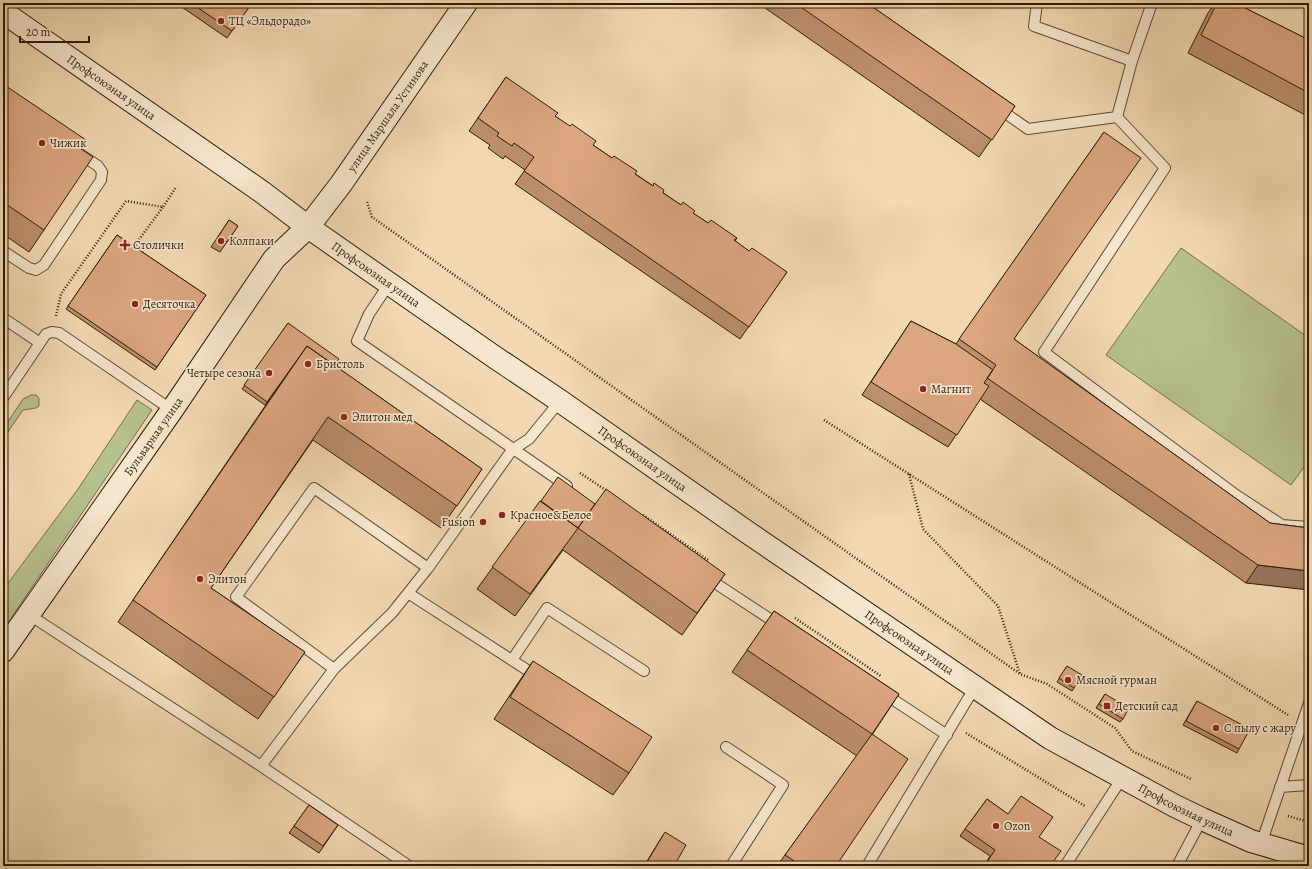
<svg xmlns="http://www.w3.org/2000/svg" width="1312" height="869" font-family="Alegreya,serif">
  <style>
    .green { fill: #b7c08f; stroke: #726e4b }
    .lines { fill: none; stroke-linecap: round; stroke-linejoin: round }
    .lane-casing { stroke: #5e4b32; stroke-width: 12 }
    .secondary-casing { stroke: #2d1c07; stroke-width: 24 }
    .path { stroke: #2d1c07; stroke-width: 2.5; stroke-dasharray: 1 2; stroke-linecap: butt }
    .lane { stroke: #f7e6ce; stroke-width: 10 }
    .secondary { stroke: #f7e6ce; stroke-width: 22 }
    .wall { fill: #bc8f6e; stroke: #2d1c07 }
    .shaded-wall { fill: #99745a; stroke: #2d1c07 }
    .building { fill: #dba680; stroke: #2d1c07 }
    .poi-dot { fill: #8f2418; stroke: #f7e6ce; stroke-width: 1.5 }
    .labels { text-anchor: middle; stroke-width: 3.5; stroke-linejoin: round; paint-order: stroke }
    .poi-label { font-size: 12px; fill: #2d1c07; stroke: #f7e6ce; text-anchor: start }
    .street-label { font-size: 12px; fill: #2d1c07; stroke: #f7e6ce }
  </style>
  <rect width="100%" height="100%" fill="#f3d9b3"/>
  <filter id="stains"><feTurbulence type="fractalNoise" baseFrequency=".005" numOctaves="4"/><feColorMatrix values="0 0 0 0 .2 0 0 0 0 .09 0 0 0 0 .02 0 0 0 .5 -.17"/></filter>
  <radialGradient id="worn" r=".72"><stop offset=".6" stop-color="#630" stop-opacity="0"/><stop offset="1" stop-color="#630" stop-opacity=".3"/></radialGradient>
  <!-- green -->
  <path class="green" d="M1181,248L1309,338V460L1291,485L1106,355Z
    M31,395H36L39,398V406L36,408L23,410L3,439V429L23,399Z
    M137,400L152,410L3,630V590L78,489Z"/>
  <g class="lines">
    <!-- lane casing -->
    <g class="lane-casing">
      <path id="lane" d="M1037,3L1034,26L1132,61
        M998,108L1028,129L1117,117L1132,61L1152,3
        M1117,117L1165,168L1044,352L1236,495L1282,525L1309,527
        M3,251L29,268L36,270L44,265L101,180L102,172L98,166L80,154
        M389,284L369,314L357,341L567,486
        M3,318L40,343
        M3,398L46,334L52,332L59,333L172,410
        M706,577L779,625
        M408,593L538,677
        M28,614L261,766L409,866
        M512,660L547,608L644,671
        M334,669L392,613L428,568
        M883,693L947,735
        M726,747L783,785L731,866
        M261,766L334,669L236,597L314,488L428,568L512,450L529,439L560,401
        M1280,787L1309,785
        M1261,844L1309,703
        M867,866L975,687
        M1065,866L1122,778
        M1177,866L1202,819"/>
    </g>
    <!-- secondary casing -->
    <g class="secondary-casing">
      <g id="secondary">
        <path id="s1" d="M3,12L262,192L308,227L493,356L560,401L747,532L1050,738L1175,806L1202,819L1251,841L1309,858"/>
        <path id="s2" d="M3,651L172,410L274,259L308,227L341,184L466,3"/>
      </g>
    </g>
    <!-- path -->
    <path class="path" d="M367,202L372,217L1020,674L1047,684L1115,728L1132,751L1191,779
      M143,253L135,245L163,207
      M56,316L61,294L126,201L163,207L176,187
      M824,420L1288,715
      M580,473L607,491
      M909,474L923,529L998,606L1020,674
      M643,515L708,560
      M795,618L881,676
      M966,733L1085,806
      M1288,816L1309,822"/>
    <!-- lane -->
    <use href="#lane" class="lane"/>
    <!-- secondary -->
    <use href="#secondary" class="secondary"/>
  </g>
  <!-- wall -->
  <path class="wall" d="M176,3H252L227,38Z
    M758,3H867L1015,106L979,157Z
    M1215,3H1235L1309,40V117L1188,53L1208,13Z
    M506,77L555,116L593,145L681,205L708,223L737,238L735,241L749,251L787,272L740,339L515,184L525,170L505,156L503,159L488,148L490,145L469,131Z
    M3,84L81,149L44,230L29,252L3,234Z
    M1104,132L1014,339L1270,523L1309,528L1246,583L980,399L948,447L862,395L911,321L956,344Z
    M229,220L238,226L220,252L211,247Z
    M117,235L206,295L155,370L66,309Z
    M288,323L334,365L482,469L441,528L313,440L211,588L305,652L258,719L118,622L291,368L265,405L242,389Z
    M541,501L595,504L725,574L682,635L563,550L515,616L477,589Z
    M774,611L899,694L872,735L836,866H777L857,756L732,672Z
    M533,661L629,773L613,795L494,719L518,683Z
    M1067,666L1074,688L1072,691L1057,682Z
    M1105,694L1123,719L1120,722L1096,708Z
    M1197,701L1239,749L1237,753L1183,725Z
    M987,799L1039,837L1050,866H984L990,856L960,836Z
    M309,805L338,825L319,853L289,833Z
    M663,835L674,866H644Z"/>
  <!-- shaded-wall -->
  <path class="shaded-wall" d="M1107,3H1138L1136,6Z
    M1258,565L1309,571V590L1246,583Z"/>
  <!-- building -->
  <path class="building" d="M191,3H252L232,31Z
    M795,3H867L1015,106L992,140Z
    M1217,3H1235L1309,40V93L1201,35Z
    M506,77L558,113L555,116L570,126L572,124L596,141L593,145L612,158L614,156L637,171L635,174L653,186L654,183L664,190L663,193L681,205L683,202L695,211L693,213L708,223L711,220L737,238L734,240L749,251L752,248L787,272L749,327L524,171L534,157L514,143L512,146L497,136L499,133L478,118Z
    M3,84L86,140L81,149L93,157L44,230L3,202V192L7,186L3,184Z
    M1104,132L1141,158L1014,339L1270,523L1309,528V571L1258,565L987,378L996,365L959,339Z
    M229,220L238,226L227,242L218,237Z
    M117,235L206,295L157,367L68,306Z
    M911,321L956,344L993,370L984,383L989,386L957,435L871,382Z
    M288,323L339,359L334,365L307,346L267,402L244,385Z
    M307,346L482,469L457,506L328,417L211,588L305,652L274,697L133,600Z
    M558,477L595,504L578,528L541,501Z
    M606,489L725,574L697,613L578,528L530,594L492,567L540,501L578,528Z
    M774,611L899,694L872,734L747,650Z
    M533,661L652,737L629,773L510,697Z
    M1067,666L1082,675L1074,688L1059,678Z
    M1105,694L1129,708L1123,719L1099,704Z
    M1197,701L1250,729L1239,749L1186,721Z
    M872,734L908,759L836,866H802L785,855Z
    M1021,796L1053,817L1039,837L1061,851L1050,866H987L985,865L995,850L965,829L987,799L1008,814Z
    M309,805L338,825L323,846L294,826Z
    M665,832L686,845L674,866H653L647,862Z"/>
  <!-- markers -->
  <g class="poi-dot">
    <circle cx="221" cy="21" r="4"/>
    <circle cx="42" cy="143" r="4"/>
    <circle cx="221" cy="241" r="4"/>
    <path d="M123 239h4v4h4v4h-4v4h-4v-4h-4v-4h4z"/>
    <circle cx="135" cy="304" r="4"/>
    <circle cx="308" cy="364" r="4"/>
    <circle cx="269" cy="373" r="4"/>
    <circle cx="923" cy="389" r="4"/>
    <circle cx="344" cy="417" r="4"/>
    <circle cx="502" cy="515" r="4"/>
    <circle cx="483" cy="522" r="4"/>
    <circle cx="200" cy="579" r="4"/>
    <circle cx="1068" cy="680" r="4"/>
    <rect x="1103" y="702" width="8" height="8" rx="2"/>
    <circle cx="1216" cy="728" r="4"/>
    <circle cx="996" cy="826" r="4"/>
  </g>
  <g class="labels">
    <!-- poi labels -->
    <g class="poi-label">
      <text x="229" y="25">ТЦ «Эльдорадо»</text>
      <text x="50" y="147">Чижик</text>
      <text x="229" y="245">Колпаки</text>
      <text x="133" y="249">Столички</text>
      <text x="143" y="308">Десяточка</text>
      <text x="316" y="368">Бристоль</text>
      <text x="261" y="377" text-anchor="end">Четыре сезона</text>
      <text x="931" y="393">Магнит</text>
      <text x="352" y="421">Элитон мед</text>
      <text x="510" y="519">Красное&amp;Белое</text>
      <text x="475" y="526" text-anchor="end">Fusion</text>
      <text x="208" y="583">Элитон</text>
      <text x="1076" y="684">Мясной гурман</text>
      <text x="1115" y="710">Детский сад</text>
      <text x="1224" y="732">С пылу с жару</text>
      <text x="1004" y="830">Ozon</text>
    </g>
    <!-- street labels -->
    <g class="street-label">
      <text dy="4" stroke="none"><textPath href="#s1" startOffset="132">Профсоюзная улица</textPath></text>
      <text dy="4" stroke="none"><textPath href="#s2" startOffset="660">улица Маршала Устинова</textPath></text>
      <text dy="4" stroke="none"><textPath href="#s1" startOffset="456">Профсоюзная улица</textPath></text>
      <text dy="4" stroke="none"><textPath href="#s2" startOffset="262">Бульварная улица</textPath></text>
      <text dy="4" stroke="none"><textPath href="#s1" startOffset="780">Профсоюзная улица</textPath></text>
      <text dy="4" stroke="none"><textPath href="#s1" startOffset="1104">Профсоюзная улица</textPath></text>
      <text dy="4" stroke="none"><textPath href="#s1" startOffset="1428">Профсоюзная улица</textPath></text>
    </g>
  </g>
  <!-- margin -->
  <rect width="1312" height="869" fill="none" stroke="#f3d9b3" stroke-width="16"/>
  <rect x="4" y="4" width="1304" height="861" fill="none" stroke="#2d1c07" stroke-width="2"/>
  <rect x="8" y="8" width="1296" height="853" fill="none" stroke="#2d1c07"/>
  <!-- scale -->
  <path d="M20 36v6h69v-6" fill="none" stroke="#2d1c07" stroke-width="2"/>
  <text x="26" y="36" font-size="12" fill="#2d1c07" stroke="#f7e6ce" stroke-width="3" paint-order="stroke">20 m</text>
  <rect width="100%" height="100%" filter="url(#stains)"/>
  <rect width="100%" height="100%" fill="url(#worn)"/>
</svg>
